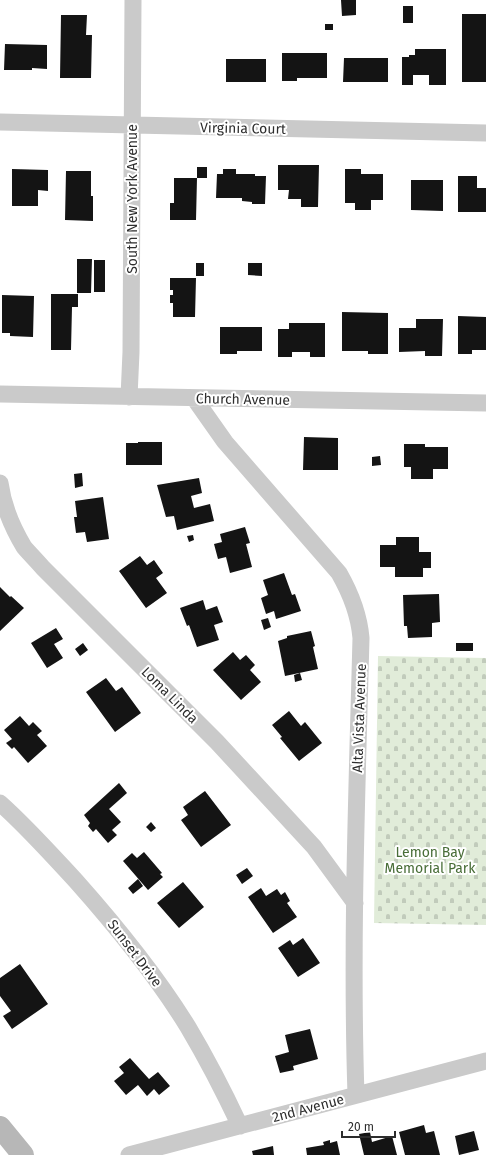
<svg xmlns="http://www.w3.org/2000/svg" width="486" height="1155" font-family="'Fira Sans',sans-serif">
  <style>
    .cemetery { fill: url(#cemetery-stones) }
    .building { fill: #141414 }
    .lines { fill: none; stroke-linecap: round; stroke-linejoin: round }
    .street { stroke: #cacaca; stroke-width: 17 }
    .secondary { stroke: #b7b7b7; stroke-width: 22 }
    .labels { text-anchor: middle; stroke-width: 4; stroke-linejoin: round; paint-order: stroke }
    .street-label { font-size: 14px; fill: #2d2d2d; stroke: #fff }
    .park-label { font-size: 14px; fill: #486d37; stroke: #fff }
  </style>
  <defs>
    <pattern id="cemetery-stones" width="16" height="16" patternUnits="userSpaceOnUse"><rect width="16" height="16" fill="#e1ecd9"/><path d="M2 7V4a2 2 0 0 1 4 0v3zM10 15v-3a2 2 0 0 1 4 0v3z" fill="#c1cbbb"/></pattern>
  </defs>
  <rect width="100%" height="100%" fill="#fff"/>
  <!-- cemetery -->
  <path class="cemetery" d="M378,656L486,658V925L374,923Z"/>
  <!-- building -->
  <path class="building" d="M341,0H356V15L342,16Z
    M403,6H413V23H403Z
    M462,14H486V82H462Z
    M61,15H87L86,35H92L91,78H60Z
    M325,24H333V30H325Z
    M5,44L47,45V69L32,68V70H4Z
    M415,49H446V85H429V75H413V85H402V57H409V55H415Z
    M282,53H327V78H297V81H282Z
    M344,58H388V82H343Z
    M226,59H266V82H226Z
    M278,165H319L318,207H301V199H288L289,190H278Z
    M197,167H207V178H197Z
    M12,169L48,170V191L38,190V206H12Z
    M223,169H236V174H255V176H266L265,204H252V202L242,201V198H216L217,174H223Z
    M345,169H361V174H383V200H371V210H355V203H345Z
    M66,171H91V196H93V221L65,220Z
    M458,176H477V188H486V212H458Z
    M174,178H197L196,220H170V203H174Z
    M411,180H443V211L411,210Z
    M77,259H92L91,293H77Z
    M94,260H105V292H94Z
    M196,263H204V276H196Z
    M248,263H262V276L248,275Z
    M170,278H196L195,317H173V303H170V295H173V290H170Z
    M51,294H78V307H72L71,350H51Z
    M2,295L34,296L33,337L10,336V333H2Z
    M342,312L388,313V354H368V351H342Z
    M458,316L486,317V350H472V354H458Z
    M416,319H443L442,356H425V351L399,352V328H416Z
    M289,323H325V357H310V352H292V357H278V329H289Z
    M220,327H262V351H237V354H220Z
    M304,437L338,438V470H303Z
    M138,442H162V465H126V443H138Z
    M404,444H425V447H448V469H433V479H411V467H404Z
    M380,456L381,465L372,466V457Z
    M82,473L83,486L75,488L74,474Z
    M199,478L202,493L191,496L194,508L210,504L214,521L177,530L174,516L166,517L157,485Z
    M103,497L109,539L87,542L85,532L76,533L74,517H77L75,501Z
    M245,527L250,543L246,544L252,567L230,573L226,557L218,559L214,544L222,542L220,534Z
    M193,535L194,540L189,542L187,536Z
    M396,537H419V552H431V568H423V577H395V567H380V545H396Z
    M140,556L147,565L154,560L163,573L156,578L167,593L146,608L119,571Z
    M284,573L292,595L295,594L301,611L276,619L274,611L266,614L261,598L268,595L263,580Z
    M0,587L10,597L11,596L24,608L0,631Z
    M439,594L440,622L432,623V637L408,638L407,626H404L403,595Z
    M203,600L206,610L217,606L223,622L214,625L219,640L197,647L189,625L187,626L180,608Z
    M268,618L271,627L264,630L261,620Z
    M56,628L63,639L54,644L63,658L47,668L31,643Z
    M311,631L315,646L313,647L318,669L285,676L278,641L287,638V636Z
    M83,643L88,650L80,656L75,649Z
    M456,643H473V651H456Z
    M233,652L240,660L246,655L255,665L250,670L261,682L241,700L213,670Z
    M300,673L302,680L295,682L294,675Z
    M106,678L116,691L122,687L141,713L115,732L86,692Z
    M289,711L301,726L305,722L322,743L299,761L280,738L282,737L272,725Z
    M20,716L29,726L33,722L42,731L37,735L47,746L28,763L14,747L12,749L6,743L12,739L4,730Z
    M119,783L127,793L109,809L121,822L112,830L117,835L108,843L96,829L93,832L88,826L90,823L84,815Z
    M205,791L231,825L201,847L181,820L188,815L183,807Z
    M151,822L156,828L151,832L146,827Z
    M144,852L162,873L160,874L163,877L148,890L123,861L132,853L137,858Z
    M247,868L253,876L242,884L236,875Z
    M138,879L143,886L133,894L128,888Z
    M183,882L204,907L179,928L157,903Z
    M261,888L266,896L277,889L281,895L285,892L290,901L287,903L297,917L273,933L248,897Z
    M303,938L320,963L298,977L278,948L290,940L293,945Z
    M20,964L48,1004L12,1029L3,1016L11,1011L0,996V978Z
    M310,1029L318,1059L293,1066L294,1070L280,1073L275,1056L289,1052L285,1035Z
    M130,1058L149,1079L158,1072L170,1086L159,1095L154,1089L147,1096L138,1085L126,1095L114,1081L124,1073L119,1067Z
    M424,1125L426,1133L434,1131L440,1155H405L399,1132Z
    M474,1131L479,1150L459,1155L455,1136Z
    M370,1132L372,1142L392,1136L397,1155H364L359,1134Z
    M330,1140V1143L337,1141L340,1155H307L306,1148L324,1145L323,1142Z
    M273,1146L274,1155H253L252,1151Z"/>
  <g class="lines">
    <!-- street -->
    <path class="street" d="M0,122L486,133
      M0,394L486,403
      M129,397L131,352L133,0
      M194,398L225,442L339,573C351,594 359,614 361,638C357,790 351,943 356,1095
      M0,483C3,505 12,527 24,547C30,554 37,561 43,568L217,742L314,847L355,903
      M0,803C27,827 51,854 76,881C116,926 156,975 188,1027C207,1059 224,1092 240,1126
      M129,1155L486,1061"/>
    <!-- secondary -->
    <path class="secondary" d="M0,1127L23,1155"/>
  </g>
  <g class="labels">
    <!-- street labels -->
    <g class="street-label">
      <text transform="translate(243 128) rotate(1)" y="5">Virginia Court</text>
      <text transform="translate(132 199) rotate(-90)" y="5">South New York Avenue</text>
      <text transform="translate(243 399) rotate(1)" y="5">Church Avenue</text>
      <text transform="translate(170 695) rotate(45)" y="5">Loma Linda</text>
      <text transform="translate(359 718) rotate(-88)" y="5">Alta Vista Avenue</text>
      <text transform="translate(135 953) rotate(53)" y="5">Sunset Drive</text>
      <text transform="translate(308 1108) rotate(-15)" y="5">2nd Avenue</text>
    </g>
    <!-- park labels -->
    <g class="park-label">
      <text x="430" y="857">Lemon Bay<tspan x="430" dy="16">Memorial Park</tspan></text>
    </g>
  </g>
  <!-- scale -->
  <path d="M342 1131v6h53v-6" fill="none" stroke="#2d2d2d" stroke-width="2"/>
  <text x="348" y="1131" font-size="12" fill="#2d2d2d" stroke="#ffffff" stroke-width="3" paint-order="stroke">20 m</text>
</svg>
